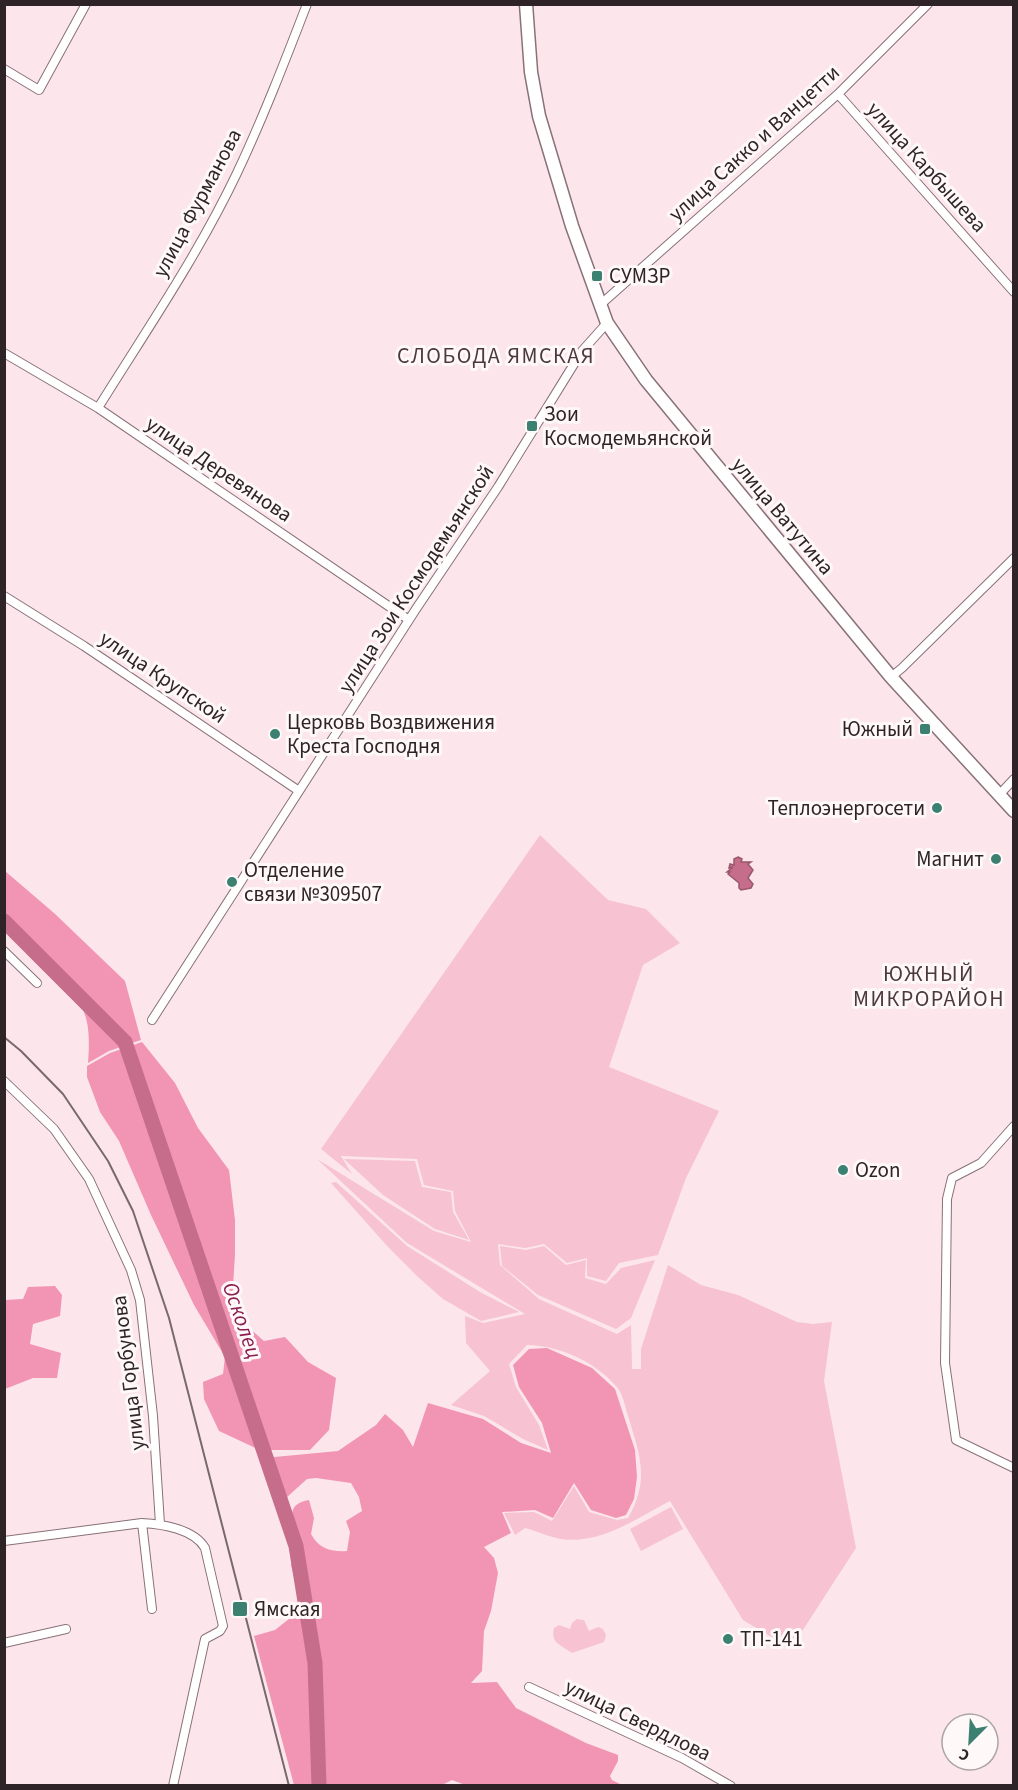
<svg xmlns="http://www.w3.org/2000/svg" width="1018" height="1790" font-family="'Source Sans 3',sans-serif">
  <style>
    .green { fill: #f7c2d2 }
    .forest { fill: #f294b4 }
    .water { fill: #c76d8c; stroke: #99576e; stroke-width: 1.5 }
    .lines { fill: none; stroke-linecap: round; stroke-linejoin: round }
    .river { stroke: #c76d8c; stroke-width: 15 }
    .minor-casing { stroke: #887177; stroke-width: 10 }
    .primary-casing { stroke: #887177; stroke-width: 15 }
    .minor { stroke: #fff; stroke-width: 8 }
    .primary { stroke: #fff; stroke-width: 12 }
    .rail { stroke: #77696d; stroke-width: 2 }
    .poi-dot { fill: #3c8072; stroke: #fef8f9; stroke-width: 2 }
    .labels { text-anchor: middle; stroke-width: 6; stroke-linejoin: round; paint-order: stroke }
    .street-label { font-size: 21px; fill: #2e2427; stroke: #fef8f9 }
    .poi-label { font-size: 21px; fill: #2e2427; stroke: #fef8f9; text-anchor: start }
    .neighbourhood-label { font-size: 22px; letter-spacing: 1.5px; fill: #4c383e; stroke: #fef8f9 }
    .water-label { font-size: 22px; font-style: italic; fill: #8c1f50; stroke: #fef8f9 }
  </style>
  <rect width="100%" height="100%" fill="#fce6ec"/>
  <!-- green -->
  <path class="green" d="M540,835L608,900L646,909L680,943L643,965L609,1067L719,1111L686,1178L658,1255L619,1263L606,1281L587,1276V1258L567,1263L544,1244L525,1248L498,1244L500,1265L539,1299L617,1334L631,1325L632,1369H641V1349L668,1265L701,1285L738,1295L797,1322L813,1324L832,1322L824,1381L856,1548L797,1639L787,1646L743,1620L670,1501C637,1518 600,1545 561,1539C549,1537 537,1531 525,1528L515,1535L504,1513L534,1512L552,1521L574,1486L589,1512L617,1520L628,1518C650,1480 640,1455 628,1416C625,1407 623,1393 616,1386C594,1361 560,1346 527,1345L509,1364L516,1387L539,1425L548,1450L523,1439L484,1416L451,1405L490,1371L466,1343L465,1316L483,1323L525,1314L407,1243L317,1159L434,1231L471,1242L455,1211L453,1191L424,1185L417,1159L341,1156L352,1174L321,1149Z
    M344,1159L415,1161L422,1187L451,1192L453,1212L469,1240L435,1229L383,1195Z
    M336,1182L407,1246L480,1292L519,1312L481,1321L443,1299L418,1277L389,1248L331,1183Z
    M500,1246L526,1250L544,1246L566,1265L586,1260L585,1278L606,1284L621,1268L655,1260L631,1318L616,1329L538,1295L502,1266Z
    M671,1507L683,1529L641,1551L630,1529Z
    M577,1619L584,1620L589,1631L598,1627L603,1629L606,1635L604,1642L572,1653C561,1645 550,1643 554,1628L559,1625L570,1629L572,1623Z"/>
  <!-- forest -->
  <path class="forest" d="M5,871L54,913L125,981L141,1040L109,1051L88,1063C92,1012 83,1000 46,966C32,954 19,940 5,928Z
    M142,1042L175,1083L198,1128L229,1170L235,1220V1254L232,1303L240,1320L264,1341L285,1337L308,1362L336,1378L329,1430L310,1450H260L219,1431L204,1399L203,1382L223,1374L225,1357L194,1305L151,1215L119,1141L100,1112L87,1077V1066L110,1053Z
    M55,1286L62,1295L60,1316L33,1324L30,1344L61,1353L57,1378H33L5,1389V1300L23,1299L28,1287Z
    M547,1348L592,1368L615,1389L635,1450L637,1477L634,1499L626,1515L616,1518L591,1510L574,1483L553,1518L535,1510L502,1512L511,1533L484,1547L494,1558L498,1573L491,1611L484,1631L482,1671L471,1683L497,1682L516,1708L586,1743L618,1755V1761L610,1776L612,1780L622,1785L468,1786L452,1780L440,1786L294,1785L254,1636L275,1630L294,1615L300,1598L291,1565L295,1552L286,1534C299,1520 282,1505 309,1500L314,1518L311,1534C319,1549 331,1552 347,1551L350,1532L346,1521L362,1511L359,1497L351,1483L316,1478L307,1479L286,1498L272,1482L264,1458L338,1451L376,1425L385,1414L403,1430L413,1447L428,1403L483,1419L521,1443L551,1453L542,1423L519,1387L513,1365L529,1349Z"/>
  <!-- water -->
  <path class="water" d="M738,857L742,859L741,862H751L748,864L753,870L748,878L753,884L751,888L741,890L739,888V883L728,874L730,872H727L733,867L729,868L730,864L734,865V859Z"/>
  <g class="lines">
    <!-- river -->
    <path class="river" d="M4,921L125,1042L296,1546L315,1663L319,1786"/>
    <!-- minor casing -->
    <g class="minor-casing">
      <path id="minor" d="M4,69L39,90L86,4
        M838,94L1014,292
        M600,305L838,94L928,4
        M4,353L98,408L409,620
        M98,408C146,331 198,255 237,173C263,118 285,61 307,4
        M4,596L84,646L299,791
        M891,677L902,668L1014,558
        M999,795L1014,779
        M4,951L37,983
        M152,1020L416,609L498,487L582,351L607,323
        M4,1081L54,1129L89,1179L131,1270L140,1300L153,1416L160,1524
        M1014,1126L981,1163L952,1178L947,1199L945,1363L956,1440L1014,1468
        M142,1523L152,1609
        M4,1541L142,1523C162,1524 194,1529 205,1548L223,1626L220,1631L205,1639L173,1786
        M4,1643L66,1629
        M529,1687L682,1758L731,1786"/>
    </g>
    <!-- primary casing -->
    <g class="primary-casing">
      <path id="primary" d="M526,4L531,72L539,116L572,226L607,323L646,380L891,677L1014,811"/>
    </g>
    <!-- minor -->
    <use href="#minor" class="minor"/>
    <!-- primary -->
    <use href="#primary" class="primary"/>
    <!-- rail -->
    <path class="rail" d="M4,1037L21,1051L63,1094L108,1161L133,1211L169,1318L289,1786"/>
  </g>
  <!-- markers -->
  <g class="poi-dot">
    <rect x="591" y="270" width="12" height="12" rx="3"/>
    <rect x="526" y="420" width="12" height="12" rx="3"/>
    <rect x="919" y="723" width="12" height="12" rx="3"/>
    <circle cx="275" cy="734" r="6"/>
    <circle cx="937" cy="808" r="6"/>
    <circle cx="996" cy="859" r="6"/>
    <circle cx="232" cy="882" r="6"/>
    <circle cx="843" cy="1170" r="6"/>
    <rect x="232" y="1601" width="16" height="16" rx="3"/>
    <circle cx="728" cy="1639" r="6"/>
  </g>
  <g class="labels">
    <!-- street labels -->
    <g class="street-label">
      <text transform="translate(754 143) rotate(-42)" y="7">улица Сакко и Ванцетти</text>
      <text transform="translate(927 167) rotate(48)" y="7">улица Карбышева</text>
      <text transform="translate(197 203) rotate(-62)" y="7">улица Фурманова</text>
      <text transform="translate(219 469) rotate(34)" y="7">улица Деревянова</text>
      <text transform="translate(783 516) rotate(50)" y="7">улица Ватутина</text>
      <text transform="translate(416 579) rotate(-57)" y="7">улица Зои Космодемьянской</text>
      <text transform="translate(163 677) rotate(34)" y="7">улица Крупской</text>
      <text transform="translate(128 1373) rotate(-97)" y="7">улица Горбунова</text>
      <text transform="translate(638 1720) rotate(26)" y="7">улица Свердлова</text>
    </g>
    <!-- poi labels -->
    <g class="poi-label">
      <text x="609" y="283">СУМЗР</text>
      <text x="544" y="421">Зои<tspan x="544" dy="24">Космодемьянской</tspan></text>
      <text x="287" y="729">Церковь Воздвижения<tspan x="287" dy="24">Креста Господня</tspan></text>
      <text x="913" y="736" text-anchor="end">Южный</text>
      <text x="925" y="815" text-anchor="end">Теплоэнергосети</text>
      <text x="984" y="866" text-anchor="end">Магнит</text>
      <text x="244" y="877">Отделение<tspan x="244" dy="24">связи №309507</tspan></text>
      <text x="855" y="1177">Ozon</text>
      <text x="254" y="1616">Ямская</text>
      <text x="740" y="1646">ТП-141</text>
    </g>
    <!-- neighbourhood labels -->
    <g class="neighbourhood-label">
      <text x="496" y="363">СЛОБОДА ЯМСКАЯ</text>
      <text x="929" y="981">ЮЖНЫЙ<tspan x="929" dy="25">МИКРОРАЙОН</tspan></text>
    </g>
    <!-- water labels -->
    <g class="water-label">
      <text transform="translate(243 1320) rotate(71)" y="8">Осколец</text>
    </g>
  </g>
  <!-- border -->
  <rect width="1018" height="1790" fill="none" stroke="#2e2427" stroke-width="12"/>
  <!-- north arrow -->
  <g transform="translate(970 1742) rotate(204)"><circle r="28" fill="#fef8f9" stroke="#aba3a5" stroke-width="1.5"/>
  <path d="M0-4.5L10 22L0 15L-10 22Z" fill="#3c8072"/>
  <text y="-9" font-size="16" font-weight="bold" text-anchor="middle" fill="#2e2427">С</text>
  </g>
</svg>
